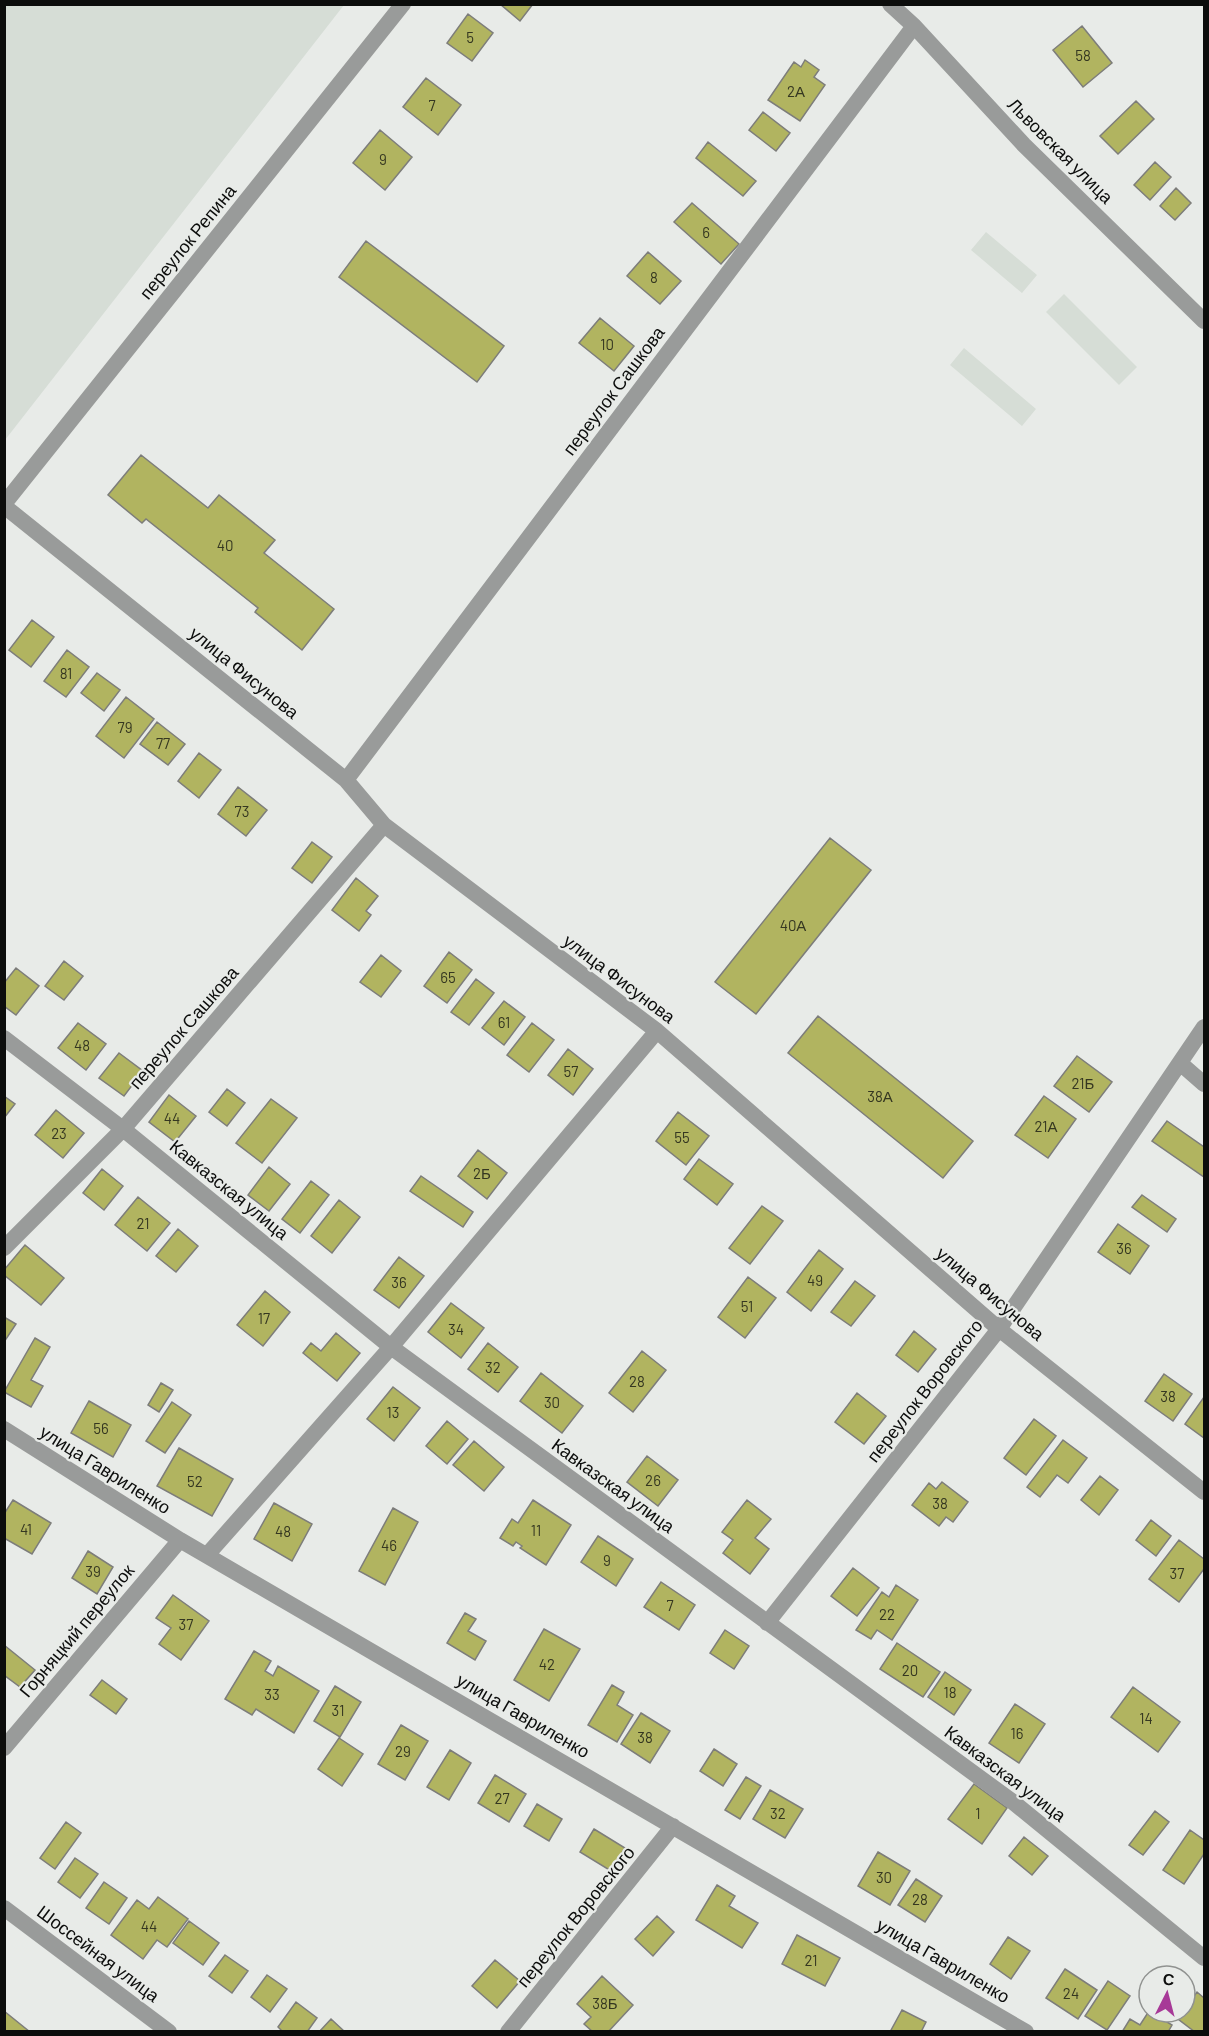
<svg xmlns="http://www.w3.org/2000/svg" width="1209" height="2036" font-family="Barlow,sans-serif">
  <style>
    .built { fill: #d6ddd6 }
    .building { fill: #b1b460; stroke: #7d7d7a; stroke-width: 1.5 }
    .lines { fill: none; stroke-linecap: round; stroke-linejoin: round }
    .minor { stroke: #999b9a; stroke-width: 16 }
    .labels { text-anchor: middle; stroke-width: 4.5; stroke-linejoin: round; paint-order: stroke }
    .number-label { font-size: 15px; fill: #353721 }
    .street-label { font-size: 18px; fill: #0c0d0c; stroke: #e8ebe8 }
  </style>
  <rect width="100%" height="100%" fill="#e8ebe8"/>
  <!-- built -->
  <path class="built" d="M5,4L344,5L5,440L4,5Z
    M986,232L1037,275L1022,293L971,250Z
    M1064,294L1137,367L1119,385L1046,312Z
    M964,348L1036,409L1022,426L950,365Z"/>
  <!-- building -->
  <path class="building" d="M500,4H533L520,21Z
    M468,14L493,33L472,61L447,43Z
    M1082,26L1112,63L1083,87L1053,50Z
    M805,60L819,70L814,77L825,85L800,121L768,100L794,62L801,67Z
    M426,78L461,105L438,135L403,107Z
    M1136,101L1154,119L1118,154L1100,136Z
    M763,112L790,133L776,151L749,130Z
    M380,130L412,157L385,190L353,163Z
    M708,142L756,181L743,196L696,158Z
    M1155,162L1171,177L1150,200L1134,185Z
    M1176,188L1191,203L1175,220L1160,206Z
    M692,203L739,244L721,264L674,222Z
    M366,241L504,346L477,382L339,277Z
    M648,252L681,281L660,304L627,276Z
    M600,318L634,346L614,371L579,343Z
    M141,455L208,508L219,495L275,540L264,553L334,609L302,650L255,612L258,608L146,519L142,523L108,495Z
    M32,620L54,637L31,667L9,650Z
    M67,650L89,667L66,697L44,681Z
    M97,673L120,690L104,711L81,693Z
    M126,697L154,719L124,758L96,736Z
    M157,722L185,744L168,765L140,744Z
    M199,753L221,770L199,798L178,781Z
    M238,787L267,810L246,836L218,814Z
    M830,838L871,870L756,1014L715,982Z
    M312,842L332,857L312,883L292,868Z
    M356,878L378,896L366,911L371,915L359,931L332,910Z
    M449,952L472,970L447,1003L424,986Z
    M381,955L401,971L381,997L360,982Z
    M64,961L83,976L64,1000L45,986Z
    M16,968L39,986L16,1015L4,1006V983Z
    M476,979L494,993L469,1025L451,1012Z
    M504,1001L525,1017L504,1045L482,1028Z
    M818,1016L973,1141L943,1178L788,1053Z
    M78,1023L106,1044L86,1070L58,1048Z
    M532,1023L554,1040L529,1072L507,1055Z
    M568,1049L593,1069L573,1095L548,1075Z
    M119,1053L143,1071L124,1096L99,1078Z
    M1077,1056L1112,1082L1089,1112L1054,1086Z
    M227,1089L245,1103L227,1126L209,1112Z
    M169,1095L196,1116L175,1142L149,1122Z
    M4,1096L15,1104L4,1118Z
    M1044,1096L1076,1119L1048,1158L1015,1135Z
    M271,1099L297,1118L262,1163L236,1143Z
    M56,1110L84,1133L63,1158L35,1135Z
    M678,1112L709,1136L686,1165L656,1141Z
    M1167,1121L1204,1147V1177L1152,1141Z
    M478,1150L507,1173L487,1199L458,1176Z
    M699,1159L733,1184L717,1205L684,1179Z
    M269,1167L290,1184L269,1211L248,1195Z
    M102,1169L123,1186L104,1210L83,1193Z
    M421,1176L473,1212L463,1227L410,1191Z
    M311,1181L329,1195L300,1233L282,1219Z
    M1142,1195L1176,1219L1167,1232L1132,1207Z
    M138,1197L170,1223L147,1251L115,1225Z
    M339,1200L360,1217L332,1253L311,1236Z
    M762,1206L783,1221L750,1264L729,1248Z
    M1118,1224L1149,1246L1130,1274L1098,1252Z
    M178,1229L198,1246L176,1272L156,1256Z
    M25,1245L64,1278L41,1305L4,1275V1270Z
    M819,1250L843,1269L811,1311L787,1292Z
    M399,1257L424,1276L399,1308L374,1290Z
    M748,1277L776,1298L745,1338L718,1317Z
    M855,1281L875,1296L851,1326L831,1312Z
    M265,1291L290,1312L263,1346L237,1325Z
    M451,1303L484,1328L461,1358L428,1332Z
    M4,1317L16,1324L4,1342Z
    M914,1331L936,1349L918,1372L896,1355Z
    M336,1333L360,1353L337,1381L303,1353L311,1343L321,1351Z
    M35,1338L50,1347L31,1380L43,1386L31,1407L4,1392Z
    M488,1343L518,1367L498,1392L468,1369Z
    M642,1351L666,1370L633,1412L609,1393Z
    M541,1373L583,1406L562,1433L520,1401Z
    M1164,1374L1192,1394L1173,1421L1145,1401Z
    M161,1383L173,1390L159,1412L148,1405Z
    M393,1387L420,1408L394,1441L367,1419Z
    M857,1393L886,1416L864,1444L835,1422Z
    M1204,1397V1438L1185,1424Z
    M89,1401L131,1425L113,1457L71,1433Z
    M172,1402L191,1415L165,1453L146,1441Z
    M1034,1419L1056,1436L1026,1475L1004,1458Z
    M447,1421L468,1439L447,1464L426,1446Z
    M1063,1440L1087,1458L1068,1483L1057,1475L1040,1497L1027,1487Z
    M474,1441L504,1467L484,1491L453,1465Z
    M179,1448L233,1479L212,1516L157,1486Z
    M647,1456L678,1480L658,1506L627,1482Z
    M1100,1476L1118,1490L1099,1515L1081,1500Z
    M942,1482L968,1502L953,1522L946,1517L939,1526L912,1505L929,1483L936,1489Z
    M13,1500L51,1523L32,1554L4,1538V1514Z
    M533,1500L571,1525L546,1565L520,1548L522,1546L516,1542L513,1546L500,1538L512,1519L518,1523Z
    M747,1500L771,1519L755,1538L769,1549L750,1574L723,1553L733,1540L722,1532Z
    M274,1503L312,1524L292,1561L254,1539Z
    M393,1508L418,1522L385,1585L359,1571Z
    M1151,1520L1171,1536L1156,1556L1136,1540Z
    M598,1536L633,1559L616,1586L581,1562Z
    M1179,1540L1204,1559V1569L1179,1602L1149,1579Z
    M88,1551L113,1567L97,1594L72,1578Z
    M853,1568L879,1588L857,1616L831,1596Z
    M661,1582L695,1605L679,1630L644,1607Z
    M896,1585L918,1600L892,1640L877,1630L871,1639L856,1630L882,1592L889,1597Z
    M173,1595L209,1621L181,1660L159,1644L171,1628L156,1618Z
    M465,1613L476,1619L468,1631L486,1641L475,1660L447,1643Z
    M544,1629L580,1649L549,1701L514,1680Z
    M725,1630L749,1646L734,1669L710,1653Z
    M897,1643L940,1672L923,1697L880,1669Z
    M4,1645L35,1670L20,1687L4,1675Z
    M254,1651L271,1661L265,1671L273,1676L278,1666L319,1691L294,1733L256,1709L252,1715L225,1699Z
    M945,1672L971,1690L954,1715L928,1697Z
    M102,1680L127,1699L116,1714L90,1695Z
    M612,1685L624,1692L617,1705L633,1715L617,1742L588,1725Z
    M335,1686L361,1702L340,1737L314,1721Z
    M1133,1687L1180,1722L1158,1752L1111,1717Z
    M1015,1704L1045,1724L1019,1763L989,1743Z
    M641,1713L670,1731L650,1763L621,1744Z
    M401,1725L428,1741L405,1780L378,1764Z
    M339,1738L363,1754L342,1786L318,1769Z
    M714,1749L737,1764L723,1786L700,1771Z
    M450,1750L471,1763L449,1800L427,1787Z
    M495,1775L526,1794L509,1822L478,1803Z
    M746,1777L761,1786L740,1819L725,1810Z
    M974,1784L1007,1808L982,1844L948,1819Z
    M770,1790L803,1809L785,1838L753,1819Z
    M537,1804L562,1819L549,1841L524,1826Z
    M1155,1811L1169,1822L1143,1855L1129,1845Z
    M66,1822L81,1833L55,1869L40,1858Z
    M594,1829L625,1848L611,1871L580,1852Z
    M1190,1830L1204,1840V1854L1184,1884L1163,1870Z
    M1024,1837L1048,1856L1032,1875L1009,1856Z
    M878,1852L910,1871L890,1905L858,1886Z
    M75,1858L98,1874L80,1898L58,1882Z
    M916,1879L942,1896L925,1922L898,1905Z
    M104,1882L127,1898L109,1924L86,1908Z
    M717,1885L735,1896L729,1906L758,1923L742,1948L696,1920Z
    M158,1897L188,1919L167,1947L157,1940L143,1959L111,1935L137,1900L149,1909Z
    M657,1916L674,1932L653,1956L635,1939Z
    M189,1921L219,1943L203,1965L173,1943Z
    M797,1935L840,1958L825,1986L782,1964Z
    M1008,1937L1030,1951L1011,1979L990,1964Z
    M225,1955L248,1971L232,1993L209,1976Z
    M495,1960L520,1981L497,2008L472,1986Z
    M1065,1969L1097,1990L1078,2019L1046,1998Z
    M267,1975L287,1989L270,2012L251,1997Z
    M602,1976L633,2005L608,2032H593L584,2024L591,2017L577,2004Z
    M1108,1981L1130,1996L1107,2030L1085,2016Z
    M1197,1992L1204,1998V2032H1195L1178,2019Z
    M296,2002L317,2018L307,2032H283L278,2027Z
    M902,2010L926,2022L921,2032H890Z
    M4,2011L30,2032H4Z
    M1149,2011L1172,2025L1168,2032H1122L1130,2019L1140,2025Z
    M331,2019L345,2032H319Z"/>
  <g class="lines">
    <!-- minor -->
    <path class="minor" d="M890,4L914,26L1024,145L1204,321
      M4,504L403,4
      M4,506L346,780L384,825L657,1031L999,1329L1204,1492
      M346,780L914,26
      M4,1038L123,1129L391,1347L1013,1802L1204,1958
      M1180,1063L1204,1084
      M4,1248L123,1129L384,825
      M4,1429L180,1540L1026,2032
      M207,1555L391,1347L657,1031
      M767,1623L999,1329L1204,1027
      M4,1748L180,1540
      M4,1908L169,2032
      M508,2032L673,1826"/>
  </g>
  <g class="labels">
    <!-- number labels -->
    <g class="number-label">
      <text x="470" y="43">5</text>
      <text x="1083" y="61">58</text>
      <text x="796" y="97">2А</text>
      <text x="432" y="111">7</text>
      <text x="383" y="165">9</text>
      <text x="706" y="238">6</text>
      <text x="654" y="283">8</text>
      <text x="607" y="350">10</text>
      <text x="225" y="551">40</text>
      <text x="66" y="679">81</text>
      <text x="125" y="733">79</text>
      <text x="163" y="749">77</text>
      <text x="242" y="817">73</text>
      <text x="793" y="931">40А</text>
      <text x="448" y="983">65</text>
      <text x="504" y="1028">61</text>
      <text x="82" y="1051">48</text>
      <text x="571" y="1077">57</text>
      <text x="1083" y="1089">21Б</text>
      <text x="880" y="1102">38А</text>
      <text x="172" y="1124">44</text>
      <text x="1046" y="1132">21А</text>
      <text x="59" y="1139">23</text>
      <text x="682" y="1143">55</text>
      <text x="482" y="1179">2Б</text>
      <text x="143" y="1229">21</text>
      <text x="1124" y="1254">36</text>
      <text x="815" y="1286">49</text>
      <text x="399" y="1288">36</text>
      <text x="747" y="1312">51</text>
      <text x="264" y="1324">17</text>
      <text x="456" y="1335">34</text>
      <text x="493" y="1373">32</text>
      <text x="637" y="1387">28</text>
      <text x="1168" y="1402">38</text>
      <text x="552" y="1408">30</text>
      <text x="393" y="1418">13</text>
      <text x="101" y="1434">56</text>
      <text x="653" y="1486">26</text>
      <text x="195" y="1487">52</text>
      <text x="940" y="1509">38</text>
      <text x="26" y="1535">41</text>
      <text x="536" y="1536">11</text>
      <text x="283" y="1537">48</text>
      <text x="389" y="1551">46</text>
      <text x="607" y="1566">9</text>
      <text x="93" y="1577">39</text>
      <text x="1177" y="1579">37</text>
      <text x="670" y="1611">7</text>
      <text x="887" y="1620">22</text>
      <text x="186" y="1630">37</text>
      <text x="547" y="1670">42</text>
      <text x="910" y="1676">20</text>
      <text x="950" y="1698">18</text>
      <text x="272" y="1700">33</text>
      <text x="338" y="1716">31</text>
      <text x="1146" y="1724">14</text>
      <text x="1017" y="1739">16</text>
      <text x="645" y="1743">38</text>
      <text x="403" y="1757">29</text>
      <text x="502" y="1804">27</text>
      <text x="778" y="1819">32</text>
      <text x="978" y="1819">1</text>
      <text x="884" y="1883">30</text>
      <text x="920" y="1905">28</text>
      <text x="149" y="1932">44</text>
      <text x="811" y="1966">21</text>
      <text x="1071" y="1999">24</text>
      <text x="605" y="2009">38Б</text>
    </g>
    <!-- street labels -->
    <g class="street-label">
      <text transform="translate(1060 151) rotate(45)" y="6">Львовская улица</text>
      <text transform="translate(188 242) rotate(-51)" y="6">переулок Репина</text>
      <text transform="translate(614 391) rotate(-53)" y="6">переулок Сашкова</text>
      <text transform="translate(244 673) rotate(39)" y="6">улица Фисунова</text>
      <text transform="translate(619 979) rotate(37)" y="6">улица Фисунова</text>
      <text transform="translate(184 1028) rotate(-49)" y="6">переулок Сашкова</text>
      <text transform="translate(229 1190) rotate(39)" y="6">Кавказская улица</text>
      <text transform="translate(990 1294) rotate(40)" y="6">улица Фисунова</text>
      <text transform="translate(925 1391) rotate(-52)" y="6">переулок Воровского</text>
      <text transform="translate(105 1470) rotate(32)" y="6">улица Гавриленко</text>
      <text transform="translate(613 1486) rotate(36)" y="6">Кавказская улица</text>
      <text transform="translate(77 1631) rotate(-50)" y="6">Горняцкий переулок</text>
      <text transform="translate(523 1716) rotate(30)" y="6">улица Гавриленко</text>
      <text transform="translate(1005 1774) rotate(37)" y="6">Кавказская улица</text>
      <text transform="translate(576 1917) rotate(-51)" y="6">переулок Воровского</text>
      <text transform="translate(98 1954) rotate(37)" y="6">Шоссейная улица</text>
      <text transform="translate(943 1961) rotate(30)" y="6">улица Гавриленко</text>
    </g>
  </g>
  <!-- border -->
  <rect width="1209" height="2036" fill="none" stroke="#0c0d0c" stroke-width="12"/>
  <!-- north arrow -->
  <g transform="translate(1167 1994) rotate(6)"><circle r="28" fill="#e8ebe8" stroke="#909290" stroke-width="1.5"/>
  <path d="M0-4.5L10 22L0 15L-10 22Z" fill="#a73997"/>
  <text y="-9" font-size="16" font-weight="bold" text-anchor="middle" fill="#0c0d0c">С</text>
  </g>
</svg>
